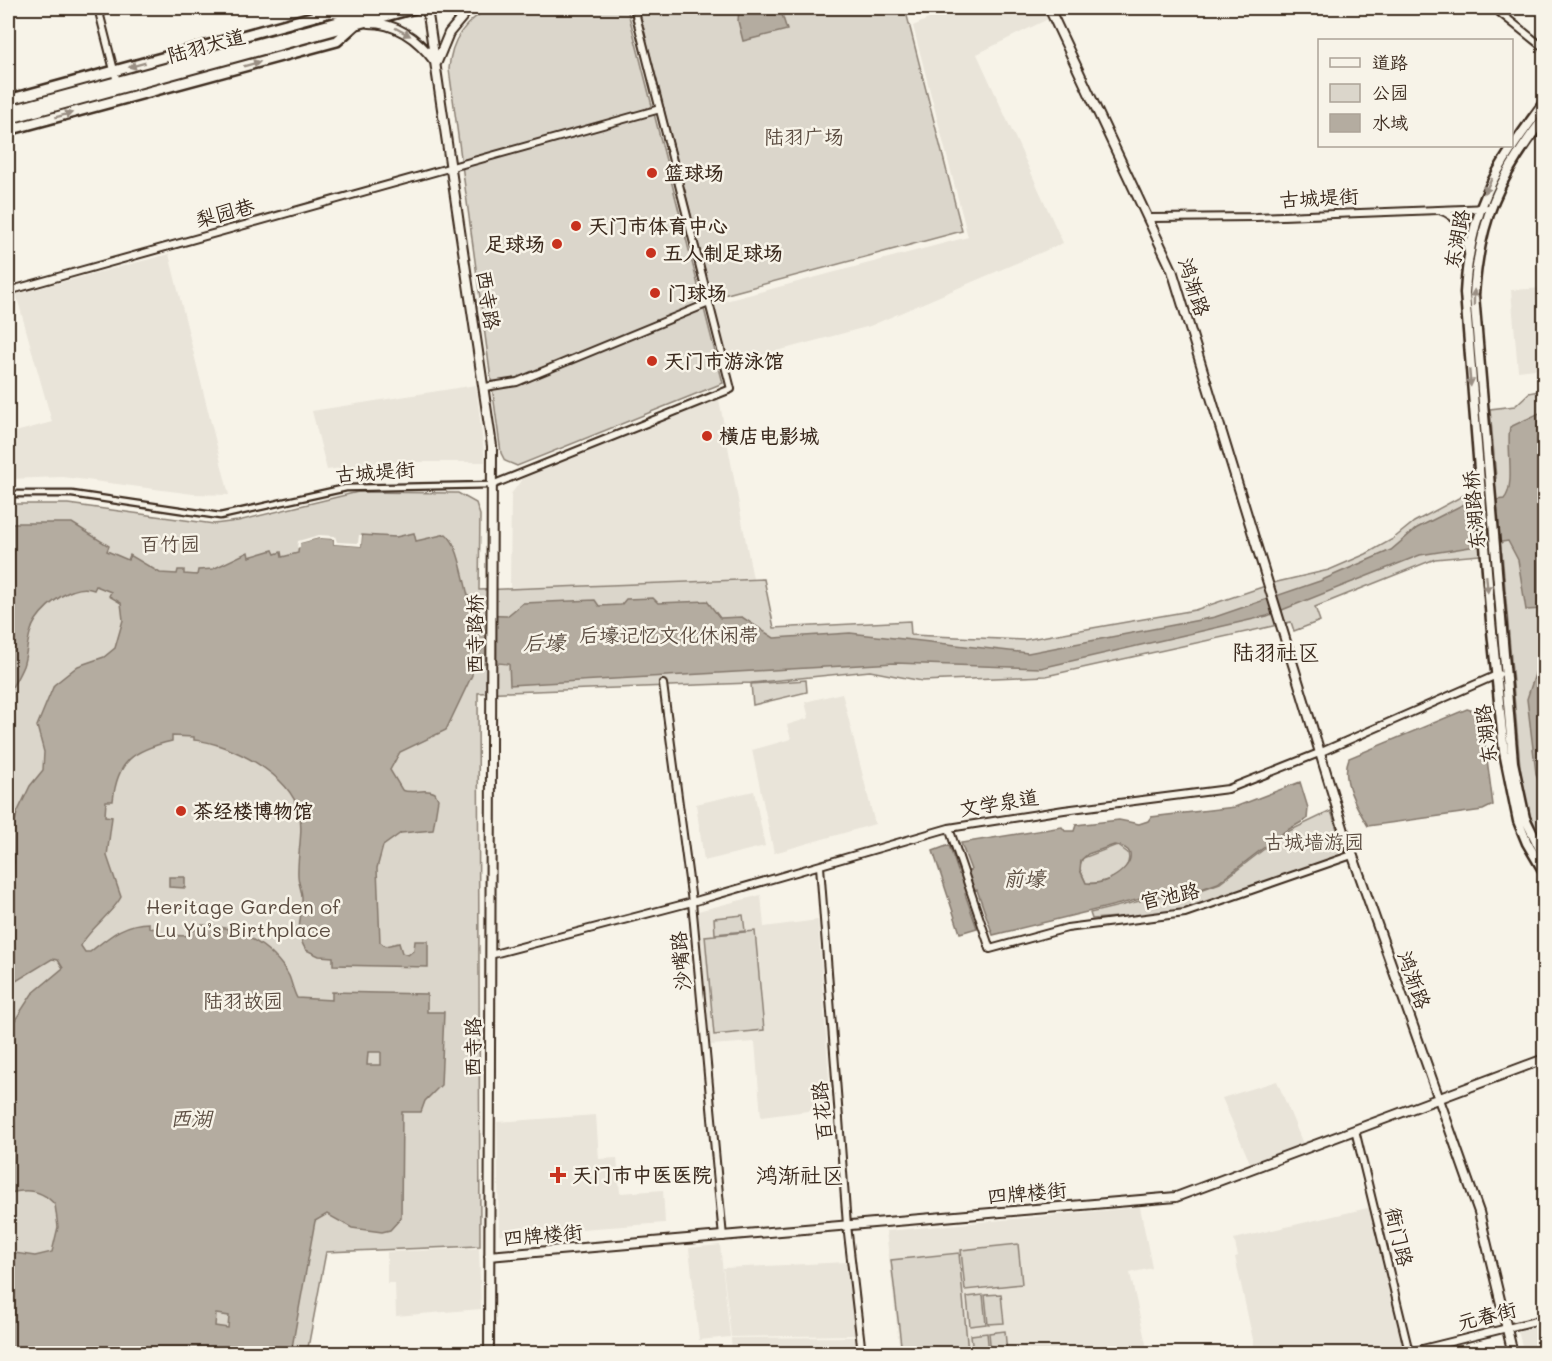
<svg xmlns="http://www.w3.org/2000/svg" width="1552" height="1361" font-family="Mali,'LXGW WenKai TC',sans-serif">
  <style>
    .built { fill: #e9e4d9 }
    .green { fill: #dbd6cb; stroke: #8b8074; stroke-width: 1.5 }
    .water { fill: #b4aca0; stroke: #84786c; stroke-width: 1.5; fill-rule: evenodd }
    .pier { fill: #f7f3e8 }
    .lines { fill: none; stroke-linecap: round; stroke-linejoin: round }
    .pedestrian-casing { stroke: #3b2a1e; stroke-width: 9 }
    .minor-casing { stroke: #3b2a1e; stroke-width: 10 }
    .tertiary-casing { stroke: #3b2a1e; stroke-width: 12 }
    .secondary-casing { stroke: #3b2a1e; stroke-width: 13 }
    .primary-casing { stroke: #3b2a1e; stroke-width: 14 }
    .pedestrian { stroke: #f7f3e8; stroke-width: 4.5 }
    .minor { stroke: #f7f3e8; stroke-width: 6 }
    .tertiary { stroke: #f7f3e8; stroke-width: 8 }
    .secondary { stroke: #f7f3e8; stroke-width: 8 }
    .primary { stroke: #f7f3e8; stroke-width: 9 }
    .oneway { fill: #998e83 }
    .poi-dot { fill: #c8321e; stroke: #f7f3e8; stroke-width: 2 }
    .labels { text-anchor: middle; stroke-width: 5; stroke-linejoin: round; paint-order: stroke }
    .street-label { font-size: 20px; fill: #3b2a1e; stroke: #f7f3e8 }
    .park-label { font-size: 20px; fill: #5b4c41; stroke: #f7f3e8 }
    .poi-label { font-size: 20px; font-weight: bold; fill: #3b2a1e; stroke: #f7f3e8; text-anchor: start }
    .water-label { font-size: 21px; font-style: italic; fill: #5f5145; stroke: #f7f3e8 }
    .quarter-label { font-size: 22px; fill: #3b2a1e; stroke: #f7f3e8 }
  </style>
  <rect width="100%" height="100%" fill="#f7f3e8"/>
  <filter id="ink" filterUnits="userSpaceOnUse"><feTurbulence type="fractalNoise" baseFrequency=".0167" numOctaves="2"/><feDisplacementMap in="SourceGraphic" scale="12" xChannelSelector="R" yChannelSelector="G"/><feConvolveMatrix kernelMatrix="1 2 1 2 8 2 1 2 1" color-interpolation-filters="sRGB"/></filter>
  <g filter="url(#ink)">
    <!-- built -->
    <path class="built" d="M952,8H1045L1050,18L977,54L1063,243L870,326L729,364L714,304L968,237L913,26Z
      M169,254L229,495L193,494L63,477L8,479V434L52,422L16,294Z
      M1544,288V368L1518,371L1511,290Z
      M476,385L485,462H381L327,470L312,411Z
      M719,399L753,579L510,589L511,494L523,478Z
      M842,693L875,824L774,853L752,750L791,739L787,725L809,718L805,702Z
      M754,791L765,846L704,861L696,804Z
      M761,895L764,927L818,920L831,1108L761,1117L755,1042L710,1045L698,911Z
      M1277,1081L1303,1144L1251,1165L1222,1098Z
      M596,1115L599,1159L617,1158L620,1193L663,1190L665,1223L499,1235L497,1122Z
      M1140,1207L1152,1268L1130,1273L1148,1353H900L886,1231Z
      M1372,1207L1404,1345L1369,1354H1266L1264,1347L1255,1349L1235,1257L1238,1256L1234,1239Z
      M720,1245L730,1337L699,1340L689,1248Z
      M479,1248L481,1309L396,1316L395,1283H387V1252Z
      M847,1262L856,1335L731,1337L723,1268Z
      M1544,1325V1353H1524L1518,1331Z
      M857,1337L859,1353H732L731,1338Z"/>
    <!-- green -->
    <path class="green" d="M491,8H627L723,383L517,466L505,461L501,453L449,69C451,39 465,20 491,8Z
      M638,8H905L962,231L712,298Z
      M1544,390V851L1530,819L1522,790L1502,553L1435,559L1315,607L1320,621L1294,631L1291,622L1046,676L922,681L870,671L751,683L478,693L480,1246L326,1252L307,1353H8V504H68L214,524L238,521L358,492L458,493L476,503L480,515L479,590L764,579L774,628L910,621L911,635L1024,640L1195,610L1277,582L1329,570L1366,554L1393,539L1414,522L1496,478L1490,409L1515,406L1529,393Z
      M806,680L807,692L753,705L751,684Z
      M1331,811L1345,854L1182,912L1092,919L1090,913L1173,893L1179,898L1220,883L1285,833Z
      M1117,845L1128,853C1134,874 1102,885 1086,883L1079,867L1083,858Z
      M743,915L745,931L715,934L714,918Z
      M755,931L764,1030L714,1035L705,936Z
      M1018,1244L1022,1284L965,1290L961,1250Z
      M959,1253L968,1353H902L891,1260Z
      M1001,1294L1004,1323L988,1324L985,1295Z
      M983,1295L986,1324L970,1326L967,1297Z
      M1005,1331L1007,1353H991L989,1333Z
      M987,1333L989,1353H973L971,1335Z"/>
    <!-- water -->
    <path class="water" d="M739,8H780L787,30L743,41L738,21Z
      M1544,411V609L1526,610L1518,560L1508,541L1420,555L1267,616L1041,668L895,663L510,685L509,664C495,663 484,660 472,668V675L446,730L400,752L390,770L402,790C414,795 424,787 435,793L438,799L433,830L401,833L383,846L377,868L380,942L385,946L399,943L402,953L408,955L414,950L415,941H428V967L333,965V957L319,956L306,950C293,930 303,918 302,898C302,890 298,883 298,875C297,855 304,831 299,812C290,774 229,743 194,740V737L172,736V741C133,750 117,761 113,801H106L105,816L112,817L107,856L121,897C113,913 84,934 81,946L85,952H90C109,937 124,923 149,923V928L157,929V935L192,936V930H200L201,925C235,925 272,945 289,976C292,983 293,991 297,998L332,1000V992L427,994V1012H444L441,1085L425,1101L421,1112H402L401,1218L390,1230L382,1232L352,1228L327,1214L315,1221L291,1353H8V1252L35,1256L52,1252L58,1227L55,1205C42,1189 26,1188 8,1194V1031L32,994L63,968L58,960L52,959L8,986V888L14,862L10,841L17,813L30,786L43,770L44,752L37,726L54,685L78,666L104,657L115,648L123,620L121,603L109,596L111,592L96,586L94,590C74,582 47,604 36,620C27,633 28,651 23,666C19,676 13,685 8,695V523H72L109,546L107,551L128,560L130,555L160,573L177,574L178,570H184V574L197,575L198,570L213,569L248,552L249,557L273,550L275,554L281,552L282,557L298,553L299,543L319,538L334,539V544L361,546L362,535L396,537L414,533L416,541L446,534C461,545 465,595 474,615L507,616L523,603L595,600L599,606L621,605L626,599L653,598L658,603L707,601L720,618L742,617L774,638L850,633L1028,653L1215,617L1320,581L1391,550L1417,528L1464,504L1504,499C1516,486 1506,446 1510,427ZM368,1052H381V1065H367ZM216,1314L229,1316L228,1328L215,1326Z
      M1544,646V801L1536,773L1527,699Z
      M1467,709L1481,713L1493,805L1483,810L1368,826C1357,808 1340,779 1349,758Z
      M1300,782L1308,808L1307,819L1284,832L1218,883L1179,897L1173,891L993,935L977,890L965,894L977,928L960,933L933,851L949,845L959,874L971,870L961,843L1062,827L1065,831H1074L1076,825L1119,820L1139,824L1148,821L1151,817L1235,807ZM1114,845C1152,849 1115,888 1086,883L1080,870L1081,860L1088,854Z
      M169,877H185V888L169,887Z"/>
    <!-- pier -->
    <path class="pier" d="M319,535L335,536L337,542L358,543L359,535H362L361,546L334,544V539L319,538L300,543V547L297,548L298,541Z"/>
    <g class="lines">
      <!-- pedestrian casing -->
      <g class="pedestrian-casing">
        <path id="pedestrian" d="M8,494H72L220,516L346,488L492,485"/>
      </g>
      <!-- minor casing -->
      <g class="minor-casing">
        <path id="minor" d="M98,8L117,82
          M1494,8L1544,48
          M1439,210C1460,216 1465,234 1468,253
          M1150,218L1256,217L1490,208
          M8,291L660,109
          M485,387L517,382L709,303
          M492,485L731,389L634,8
          M663,684L692,902L723,1237
          M949,828L990,949L1067,928L1185,913L1352,855
          M820,866L847,1225L862,1354
          M490,955L692,902L949,828L1064,810L1228,789L1319,753L1499,674
          M1355,1130L1409,1352
          M1402,1354L1544,1319"/>
      </g>
      <!-- tertiary casing -->
      <g class="tertiary-casing">
        <path id="tertiary" d="M427,8L492,446L489,1354
          M1049,8L1172,270L1344,831L1479,1212L1513,1354
          M369,23C398,23 419,40 435,62
          M437,62L449,33L470,8
          M489,1256L1176,1197L1544,1059"/>
      </g>
      <!-- secondary casing -->
      <g class="secondary-casing">
        <path id="secondary" d="M1544,103C1494,170 1470,208 1465,293L1491,621L1504,752L1518,821L1527,843L1544,872
          M1544,118C1499,177 1479,220 1474,295L1513,762L1525,818L1544,857"/>
      </g>
      <!-- primary casing -->
      <g class="primary-casing">
        <path id="primary" d="M8,100L330,12L354,16
          M8,111L390,8
          M8,119L415,8
          M8,130L337,41L356,24"/>
      </g>
      <!-- pedestrian -->
      <use href="#pedestrian" class="pedestrian"/>
      <!-- minor -->
      <use href="#minor" class="minor"/>
      <!-- tertiary -->
      <use href="#tertiary" class="tertiary"/>
      <!-- secondary -->
      <use href="#secondary" class="secondary"/>
      <!-- primary -->
      <use href="#primary" class="primary"/>
    </g>
    <!-- one-way arrows -->
    <defs><path id="oneway-solid" d="M-6-.8H1V-3.2L6.5 0L1 3.2V.8H-6Z" transform="scale(1.5)"/></defs>
    <g class="oneway">
      <use href="#oneway-solid" transform="translate(403 32) rotate(28)"/>
      <use href="#oneway-solid" transform="translate(252 64) rotate(-15)"/>
      <use href="#oneway-solid" transform="translate(137 65) rotate(165)"/>
      <use href="#oneway-solid" transform="translate(64 115) rotate(-15)"/>
      <use href="#oneway-solid" transform="translate(1488 186) rotate(117)"/>
      <use href="#oneway-solid" transform="translate(1474 298) rotate(-89)"/>
      <use href="#oneway-solid" transform="translate(1470 378) rotate(85)"/>
      <use href="#oneway-solid" transform="translate(1487 584) rotate(85)"/>
    </g>
  </g>
  <!-- markers -->
  <g class="poi-dot">
    <circle cx="652" cy="173" r="6"/>
    <circle cx="576" cy="226" r="6"/>
    <circle cx="557" cy="244" r="6"/>
    <circle cx="651" cy="253" r="6"/>
    <circle cx="655" cy="293" r="6"/>
    <circle cx="652" cy="361" r="6"/>
    <circle cx="707" cy="436" r="6"/>
    <circle cx="181" cy="811" r="6"/>
    <path d="M555 1166h6v6h6v6h-6v6h-6v-6h-6v-6h6z"/>
  </g>
  <g class="labels">
    <!-- street labels -->
    <g class="street-label">
      <text transform="translate(206 46) rotate(-15)" y="7">陆羽大道</text>
      <text transform="translate(1319 198) rotate(-3)" y="7">古城堤街</text>
      <text transform="translate(225 213) rotate(-15)" y="7">梨园巷</text>
      <text transform="translate(1457 239) rotate(-79)" y="7">东湖路</text>
      <text transform="translate(1194 287) rotate(72)" y="7">鸿渐路</text>
      <text transform="translate(488 300) rotate(81)" y="7">西寺路</text>
      <text transform="translate(375 472) rotate(-4)" y="7">古城堤街</text>
      <text transform="translate(1474 510) rotate(-95)" y="7">东湖路桥</text>
      <text transform="translate(475 634) rotate(-90)" y="7">西寺路桥</text>
      <text transform="translate(1486 734) rotate(-97)" y="7">东湖路</text>
      <text transform="translate(999 803) rotate(-9)" y="7">文学泉道</text>
      <text transform="translate(1170 896) rotate(-12)" y="7">官池路</text>
      <text transform="translate(681 961) rotate(-95)" y="7">沙嘴路</text>
      <text transform="translate(1414 980) rotate(70)" y="7">鸿渐路</text>
      <text transform="translate(473 1047) rotate(-90)" y="7">西寺路</text>
      <text transform="translate(822 1111) rotate(-95)" y="7">百花路</text>
      <text transform="translate(1027 1193) rotate(-5)" y="7">四牌楼街</text>
      <text transform="translate(543 1235) rotate(-5)" y="7">四牌楼街</text>
      <text transform="translate(1399 1237) rotate(77)" y="7">衙门路</text>
      <text transform="translate(1487 1316) rotate(-14)" y="7">元春街</text>
    </g>
    <!-- park labels -->
    <g class="park-label">
      <text x="804" y="144">陆羽广场</text>
      <text x="170" y="551">百竹园</text>
      <text x="669" y="642">后壕记忆文化休闲带</text>
      <text x="1314" y="849">古城墙游园</text>
      <text x="243" y="914">Heritage Garden of<tspan x="243" dy="23">Lu Yu’s Birthplace</tspan></text>
      <text x="243" y="1008">陆羽故园</text>
    </g>
    <!-- poi labels -->
    <g class="poi-label">
      <text x="664" y="180">篮球场</text>
      <text x="588" y="233">天门市体育中心</text>
      <text x="545" y="251" text-anchor="end">足球场</text>
      <text x="663" y="260">五人制足球场</text>
      <text x="667" y="300">门球场</text>
      <text x="664" y="368">天门市游泳馆</text>
      <text x="719" y="443">横店电影城</text>
      <text x="193" y="818">茶经楼博物馆</text>
      <text x="572" y="1182">天门市中医医院</text>
    </g>
    <!-- water labels -->
    <g class="water-label">
      <text x="544" y="650">后壕</text>
      <text x="1024" y="886">前壕</text>
      <text x="191" y="1126">西湖</text>
    </g>
    <!-- quarter labels -->
    <g class="quarter-label">
      <text x="1276" y="660">陆羽社区</text>
      <text x="800" y="1183">鸿渐社区</text>
    </g>
  </g>
  <!-- margin -->
  <rect width="1552" height="1361" fill="none" stroke="#f7f3e8" stroke-width="30"/>
  <rect x="15" y="15" width="1522" height="1331" fill="none" stroke="#3b2a1e" stroke-width="2" filter="url(#ink)"/>
  <!-- legend -->
  <rect x="1318" y="39" width="195" height="108" fill="#f7f3e8" stroke="#aca397" stroke-width="1.5"/>
  <rect x="1330" y="58" width="30" height="9" fill="#f7f3e8" stroke="#aca397" stroke-width="1.5"/>
  <text x="1372" y="69" font-size="18" fill="#3b2a1e">道路</text>
  <rect x="1330" y="84" width="30" height="18" fill="#dbd6cb" stroke="#aca397" stroke-width="1.5"/>
  <text x="1372" y="99" font-size="18" fill="#3b2a1e">公园</text>
  <rect x="1330" y="114" width="30" height="18" fill="#b4aca0" stroke="#aca397" stroke-width="1.5"/>
  <text x="1372" y="129" font-size="18" fill="#3b2a1e">水域</text>
</svg>
